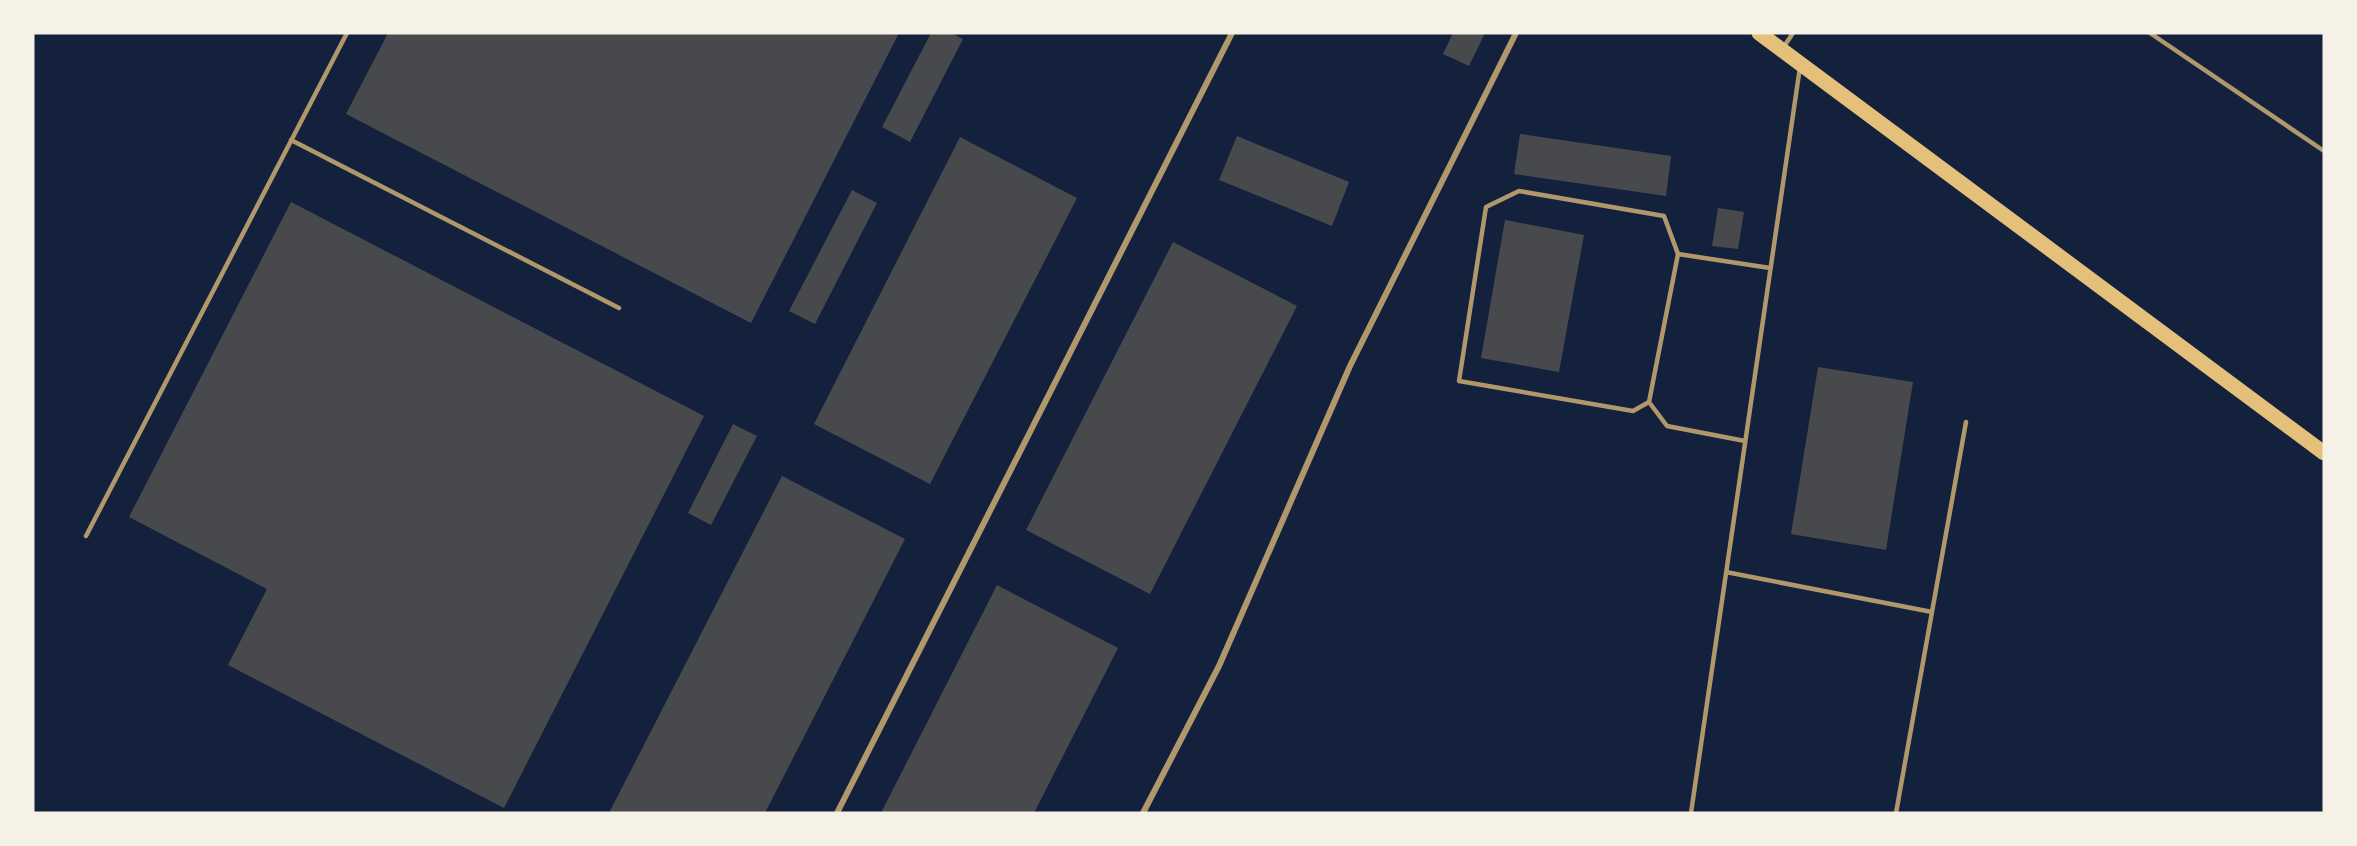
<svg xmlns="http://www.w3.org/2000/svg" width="2357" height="846" font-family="Literata,serif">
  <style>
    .building { fill: #48494c }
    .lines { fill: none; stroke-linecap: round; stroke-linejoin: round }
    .service { stroke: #b1986c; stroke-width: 4.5 }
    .minor { stroke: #b1986c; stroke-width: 6 }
    .primary { stroke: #e5c07b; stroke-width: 15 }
  </style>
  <rect width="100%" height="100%" fill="#14213d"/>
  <!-- building -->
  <path class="building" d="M388,33H899L751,323L346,114Z
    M931,33H951L963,39L910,142L882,127Z
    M1453,33H1485L1469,66L1443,54Z
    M1520,134L1671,156L1666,196L1514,174Z
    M1237,136L1349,182L1332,226L1219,180Z
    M960,137L1077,198L930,484L814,424Z
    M852,190L877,203L815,324L789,311Z
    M291,202L704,416L504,808L228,665L267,589L129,517Z
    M1718,208L1744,212L1738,249L1712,246Z
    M1505,220L1584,235L1559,372L1481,358Z
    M1173,242L1297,306L1150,594L1026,530Z
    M1818,367L1913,382L1886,550L1791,534Z
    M733,424L757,436L711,525L688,513Z
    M782,476L905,539L765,813H609Z
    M997,585L1118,648L1034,813H881Z"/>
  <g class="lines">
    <!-- service -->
    <path class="service" d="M2150,33L2324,151
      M1783,48L1793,33
      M291,140L619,308
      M1678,254L1770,268
      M1649,402L1633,411L1459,381L1486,207L1519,191L1664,216L1678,254L1649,402L1667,426L1745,441
      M86,536L347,33
      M1726,572L1932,612
      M1691,813L1800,67
      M1896,813L1966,422"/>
    <!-- minor -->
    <path class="minor" d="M837,813L1232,33
      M1143,813L1219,666L1350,366L1516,33"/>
    <!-- primary -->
    <path class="primary" d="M1759,33L2324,453"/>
  </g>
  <!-- border -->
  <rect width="2357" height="846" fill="none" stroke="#f6f1e7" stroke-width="69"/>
</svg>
